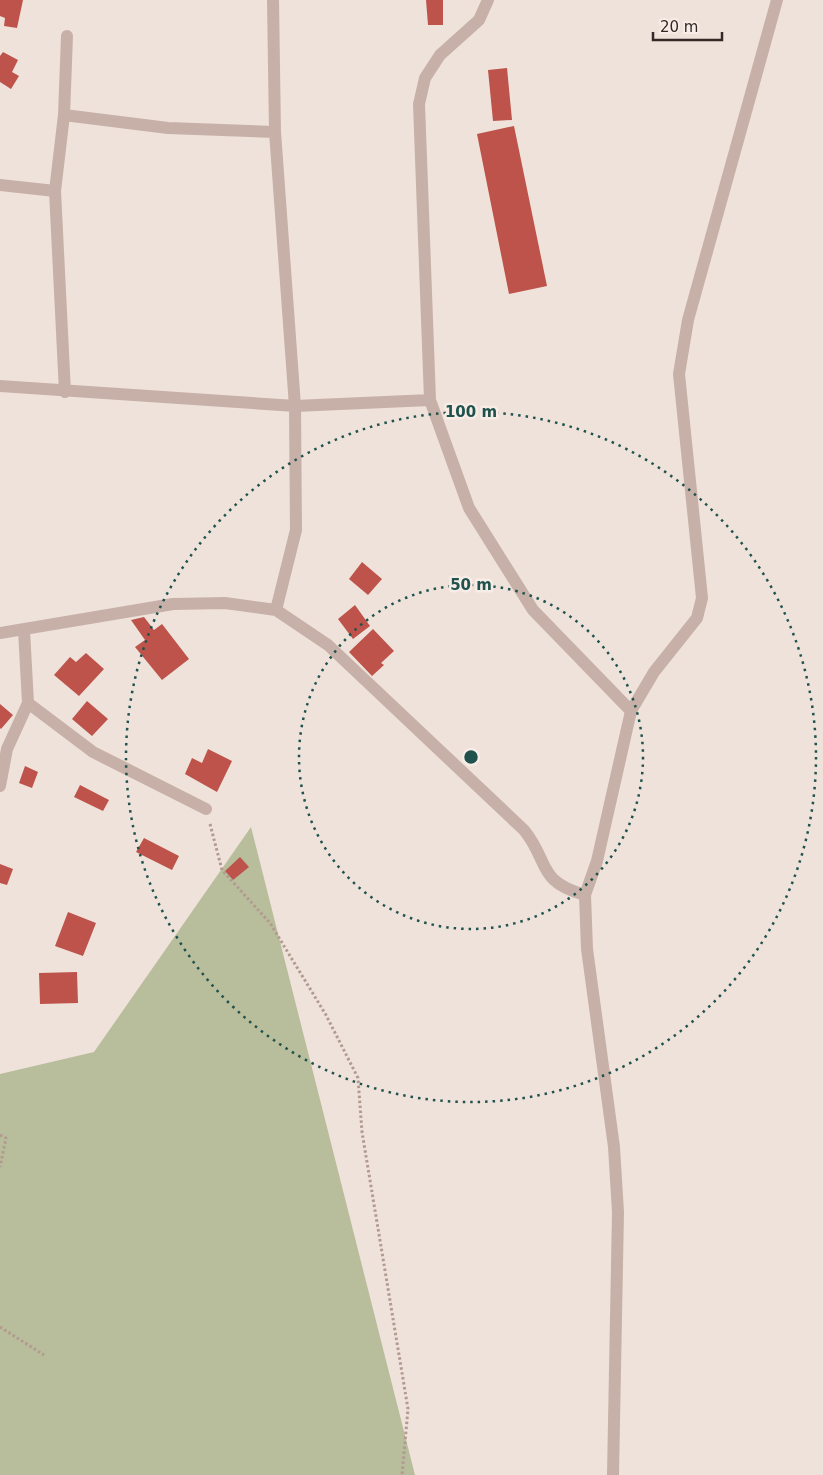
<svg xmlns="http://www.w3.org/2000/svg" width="823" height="1475" font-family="'DejaVu Sans',sans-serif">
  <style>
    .green { fill: #b8bd9b }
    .building { fill: #bd534a }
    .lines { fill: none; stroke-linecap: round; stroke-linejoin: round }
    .path { stroke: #b29a91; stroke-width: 3; stroke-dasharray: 2.5 2.5; stroke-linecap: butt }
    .street { stroke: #c7b0a7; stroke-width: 12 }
    .ring { fill: none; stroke: #20524d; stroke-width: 2.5; stroke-dasharray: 2.5 5 }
    .centre { fill: #20524d; stroke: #f8ede6; stroke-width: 2.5 }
    .ring-label { font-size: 15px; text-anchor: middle; font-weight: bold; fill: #20524d; stroke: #f8ede6; stroke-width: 5; stroke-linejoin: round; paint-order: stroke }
  </style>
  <rect width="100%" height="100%" fill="#efe2da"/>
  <!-- green -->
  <path class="green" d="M251,827L415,1475H0V1074L94,1052Z"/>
  <!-- building -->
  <path class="building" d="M0,0H23L17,28L4,26L5,18L0,16Z
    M426,0H443V25H428Z
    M3,52L18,60L12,72L19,76L11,89L0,82V56Z
    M507,68L512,120L493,121L488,70Z
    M514,126L547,286L509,294L477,134Z
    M362,562L382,579L368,595L349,579Z
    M355,605L370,626L353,639L338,619Z
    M144,617L154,630L162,624L189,659L162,680L135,647L145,640L131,620Z
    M373,629L394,651L381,663L384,665L372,676L349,652Z
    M86,653L104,669L79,696L54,675L70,657L76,662Z
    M87,701L108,719L92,736L72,719Z
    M0,704L13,715L1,729L0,728Z
    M208,749L232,761L217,792L185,774L192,758L202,763Z
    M25,766L38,772L32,788L19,783Z
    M80,785L109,800L103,811L74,797Z
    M144,838L179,856L172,870L136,852Z
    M240,857L249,867L233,880L225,871Z
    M0,864L13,869L7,885L0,883Z
    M68,912L96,923L83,956L55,946Z
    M77,972L78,1003L40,1004L39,973Z"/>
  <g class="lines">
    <!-- path -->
    <path class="path" d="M210,824L222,870L270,923L326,1015L358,1078L362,1132L408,1409L402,1475
      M0,1135L6,1138L0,1167
      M0,1327L44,1355"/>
    <!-- street -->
    <path class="street" d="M273,0L275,132L295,406L296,530L276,610
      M488,0L479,20L440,55L425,78L419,104L430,400L469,508L533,610L631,711
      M64,115L168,128L275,132
      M0,185L55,191
      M0,386L295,406L430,400
      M65,392L55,191L64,115L67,36
      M24,630L28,703L93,752L206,809
      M0,633L173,604L225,603L276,610L328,645L524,830C550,862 536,881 585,895
      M0,786L7,749L28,703
      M613,1475L618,1212L614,1147L587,949L585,895L597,861L631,711L654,672L697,618L702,598L679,374L688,320L777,0"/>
  </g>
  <!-- distance rings -->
  <g class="ring">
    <circle cx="471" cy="757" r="172"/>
    <circle cx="471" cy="757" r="345"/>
  </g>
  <circle cx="471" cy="757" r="8" class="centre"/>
  <g class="ring-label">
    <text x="471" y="417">100 m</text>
    <text x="471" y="590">50 m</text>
  </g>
  <!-- scale -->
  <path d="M653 32v8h69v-8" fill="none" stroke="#342927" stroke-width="2.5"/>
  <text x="660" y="32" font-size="15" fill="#342927" stroke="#f8ede6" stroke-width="4" paint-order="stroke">20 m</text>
</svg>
